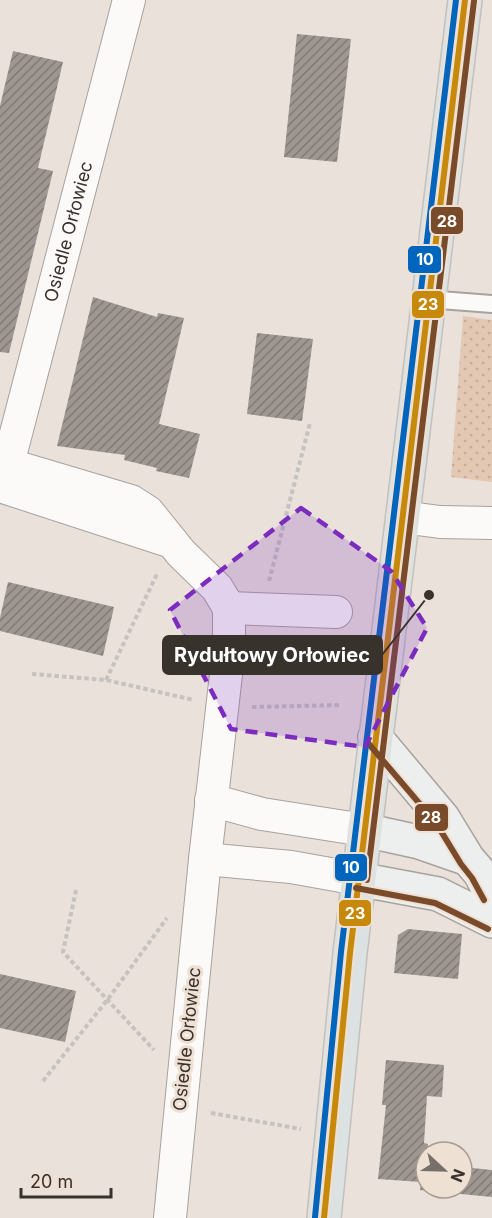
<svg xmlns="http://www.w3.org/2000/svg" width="492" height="1218" font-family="Inter,sans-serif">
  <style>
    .grass { fill: url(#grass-dots) }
    .building { fill: url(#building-hatch) }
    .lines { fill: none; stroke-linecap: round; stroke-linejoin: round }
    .lane-casing { stroke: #a8a29d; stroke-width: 20 }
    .street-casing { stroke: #a8a29d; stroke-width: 34 }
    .secondary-casing { stroke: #a8a29d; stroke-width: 36 }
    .primary-casing { stroke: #c4c0bc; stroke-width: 36 }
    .path { stroke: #c5c2c0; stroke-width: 4; stroke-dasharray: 4.5 3; stroke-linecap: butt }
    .lane { stroke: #fcfaf9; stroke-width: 16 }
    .street { stroke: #fcfaf9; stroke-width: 32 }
    .secondary { stroke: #ecefee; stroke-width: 33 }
    .primary { stroke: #dce2e2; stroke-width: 33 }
    .bus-1-casing { stroke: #efe0d4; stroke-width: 10 }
    .bus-2-casing { stroke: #efe0d4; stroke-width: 10 }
    .bus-3-casing { stroke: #efe0d4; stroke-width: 10 }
    .bus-1 { stroke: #c7890b; stroke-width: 6 }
    .bus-2 { stroke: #7a4b2a; stroke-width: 6 }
    .bus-3 { stroke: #0065bd; stroke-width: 6 }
    .marked { fill: #7b2cbf; fill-opacity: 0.2; stroke: #7b2cbf; stroke-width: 4.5; stroke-dasharray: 12 8; stroke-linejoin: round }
    .labels { text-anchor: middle; stroke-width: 6; stroke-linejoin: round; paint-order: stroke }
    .street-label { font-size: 18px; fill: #38322d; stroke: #efe0d4 }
    .leader { fill: none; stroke: #38322d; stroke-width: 2 }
    .callout-dot { fill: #38322d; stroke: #efe0d4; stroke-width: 2 }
    .callout { fill: #38322d; stroke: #38322d; stroke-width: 2 }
    .callout-label { font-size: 20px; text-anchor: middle; font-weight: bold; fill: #fff }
    .line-badge { stroke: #efe0d4; stroke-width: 2 }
    .badge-label { font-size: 16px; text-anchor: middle; font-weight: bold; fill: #fff }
  </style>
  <defs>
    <pattern id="grass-dots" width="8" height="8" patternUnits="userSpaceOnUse" patternTransform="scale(1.5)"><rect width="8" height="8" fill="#e3c8b4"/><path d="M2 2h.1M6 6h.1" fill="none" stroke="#c4ac9b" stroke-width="1.8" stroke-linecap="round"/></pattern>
    <pattern id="building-hatch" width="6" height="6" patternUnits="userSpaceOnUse" patternTransform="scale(1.5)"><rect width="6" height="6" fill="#9d9691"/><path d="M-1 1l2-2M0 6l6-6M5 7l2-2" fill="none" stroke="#817b77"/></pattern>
  </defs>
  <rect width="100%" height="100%" fill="#e9e1da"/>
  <!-- grass -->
  <path class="grass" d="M463,316L492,320V482L451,477Z"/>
  <!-- building -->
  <path class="building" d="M297,34L351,39L337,162L284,157Z
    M13,51L63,62L38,168L53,171L9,353L0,352V106Z
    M93,297L157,317L158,313L184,318L159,424L200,434L189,478L156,471L157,468L124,460L125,455L57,446Z
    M257,333L313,339L302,421L247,414Z
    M8,582L114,607L103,656L0,631V618Z
    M408,929L462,934L458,979L394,973L398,935Z
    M0,974L76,991L65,1042L0,1028Z
    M386,1060L444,1065L442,1097L427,1096L424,1143L428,1144L426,1188H462V1167L492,1170V1197L420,1190L421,1182L378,1179L386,1105H382Z"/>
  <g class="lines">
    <!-- lane casing -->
    <g class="lane-casing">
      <path id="lane" d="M427,299L492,304"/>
    </g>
    <!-- street casing -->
    <g class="street-casing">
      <g id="street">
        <path d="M0,462L131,501L148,512L181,553L217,588L229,608V648L205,859L170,1218"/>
        <path id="s1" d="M0,480L8,464L129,0"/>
        <path d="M0,486L172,542"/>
        <path d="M402,517L440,522L492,523"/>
        <path d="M229,608L336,612"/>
        <path d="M211,800L262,814L364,830"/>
        <path d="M205,859L291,867L358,879"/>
      </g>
    </g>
    <!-- secondary casing -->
    <g class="secondary-casing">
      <path id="secondary" d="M375,737L443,818L468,859
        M364,830L419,842L468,859L480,873L492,896
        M358,879L438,894L492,921"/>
    </g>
    <!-- primary casing -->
    <g class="primary-casing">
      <path id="primary" d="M324,1218L350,953L465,0"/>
    </g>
    <!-- path -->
    <path class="path" d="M269,581L310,423
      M32,674L106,680L194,700
      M106,680L158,572
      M252,707L340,705
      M76,890L63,952L154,1050
      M43,1081L108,999L167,918
      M211,1113L301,1129"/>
    <!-- lane -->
    <use href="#lane" class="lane"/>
    <!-- street -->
    <use href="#street" class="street"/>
    <!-- secondary -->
    <use href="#secondary" class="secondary"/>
    <!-- primary -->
    <use href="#primary" class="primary"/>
    <!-- bus-1 casing -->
    <g class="bus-1-casing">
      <path id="bus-1" d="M324,1218L350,953L465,0"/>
    </g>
    <!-- bus-2 casing -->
    <g class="bus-2-casing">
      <path id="bus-2" d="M368,743L436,823L461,864L472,878L484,900
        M367,880L474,1
        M356,888L435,903L488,929"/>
    </g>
    <!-- bus-3 casing -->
    <g class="bus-3-casing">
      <path id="bus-3" d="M315,1217L341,952L456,0"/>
    </g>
    <!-- bus-1 -->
    <use href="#bus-1" class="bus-1"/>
    <!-- bus-2 -->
    <use href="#bus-2" class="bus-2"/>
    <!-- bus-3 -->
    <use href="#bus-3" class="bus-3"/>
  </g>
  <!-- marked area -->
  <path class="marked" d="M301,508L391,571L427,628L365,747L231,729L170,610Z"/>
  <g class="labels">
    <!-- street labels -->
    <g class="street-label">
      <text dy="6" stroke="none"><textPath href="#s1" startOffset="258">Osiedle Orłowiec</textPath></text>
      <text transform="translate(187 1039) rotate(-84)" y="6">Osiedle Orłowiec</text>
    </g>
  </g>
  <!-- callouts -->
  <path class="leader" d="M429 595L382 655"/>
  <circle class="callout-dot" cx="429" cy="595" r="6"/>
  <rect class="callout" x="163" y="636" width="219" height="38" rx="6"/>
  <g class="callout-label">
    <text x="272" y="662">Rydułtowy Orłowiec</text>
  </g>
  <g class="line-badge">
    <rect x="430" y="206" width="34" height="29" rx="6" fill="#7a4b2a"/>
    <rect x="407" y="245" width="35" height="29" rx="6" fill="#0065bd"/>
    <rect x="411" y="290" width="34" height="29" rx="6" fill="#c7890b"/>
    <rect x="414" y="803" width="35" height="29" rx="6" fill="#7a4b2a"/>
    <rect x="334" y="853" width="34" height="29" rx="6" fill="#0065bd"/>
    <rect x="338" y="899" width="34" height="28" rx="6" fill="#c7890b"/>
  </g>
  <g class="badge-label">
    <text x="447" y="227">28</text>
    <text x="425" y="265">10</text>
    <text x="428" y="310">23</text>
    <text x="431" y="823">28</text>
    <text x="351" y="873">10</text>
    <text x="355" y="919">23</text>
  </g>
  <!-- north arrow -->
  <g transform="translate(444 1170) rotate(112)"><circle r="28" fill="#efe0d4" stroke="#a69a91" stroke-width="1.5"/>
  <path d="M0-4.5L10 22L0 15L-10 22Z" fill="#766f6a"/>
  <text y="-9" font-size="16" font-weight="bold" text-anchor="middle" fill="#38322d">N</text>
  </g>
  <!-- scale -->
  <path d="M21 1188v9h90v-9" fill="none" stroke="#38322d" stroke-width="3"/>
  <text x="30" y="1188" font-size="18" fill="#38322d" stroke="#efe0d4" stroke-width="4.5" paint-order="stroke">20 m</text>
</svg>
